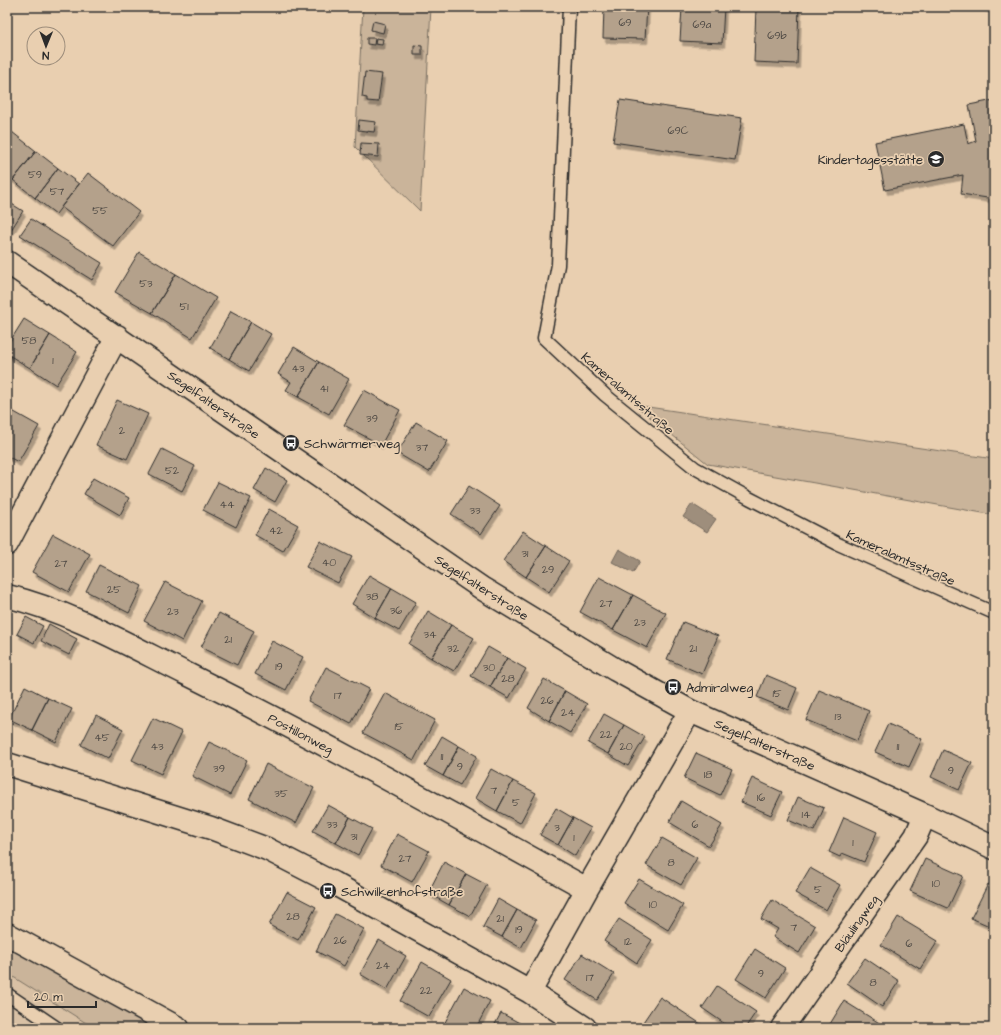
<svg xmlns="http://www.w3.org/2000/svg" width="1001" height="1035" font-family="'Architects Daughter',sans-serif">
  <style>
    .built { fill: #d9c1a5 }
    .green { fill: #cab49a; stroke: #7a7062 }
    .water { fill: #9e8e7b; stroke: #70665b }
    .building { fill: #b4a18b; stroke: #2b2b2b; filter: url(#shadow) }
    .lines { fill: none; stroke-linecap: round; stroke-linejoin: round }
    .lane-casing { stroke: #2b2b2b; stroke-width: 15 }
    .street-casing { stroke: #2b2b2b; stroke-width: 25 }
    .secondary-casing { stroke: #2b2b2b; stroke-width: 25 }
    .lane { stroke: #e9cfb0; stroke-width: 12 }
    .street { stroke: #e9cfb0; stroke-width: 22 }
    .secondary { stroke: #e9cfb0; stroke-width: 22 }
    .labels { text-anchor: middle; stroke-width: 3.5; stroke-linejoin: round; paint-order: stroke }
    .number-label { font-size: 11px; fill: #4d4843 }
    .poi-label { font-size: 13px; fill: #2b2b2b; stroke: #e9cfb0; text-anchor: start }
    .street-label { font-size: 13px; fill: #2b2b2b; stroke: #e9cfb0 }
  </style>
  <defs>
    <filter id="shadow"><feDropShadow dx="2.5" dy="4.5" stdDeviation="0" flood-color="#0004"/></filter>
  </defs>
  <rect width="100%" height="100%" fill="#e9cfb0"/>
  <filter id="ink" filterUnits="userSpaceOnUse"><feTurbulence type="fractalNoise" baseFrequency=".025" numOctaves="2"/><feDisplacementMap in="SourceGraphic" scale="8" xChannelSelector="R" yChannelSelector="G"/><feConvolveMatrix kernelMatrix="1 2 1 2 8 2 1 2 1" color-interpolation-filters="sRGB"/></filter>
  <g filter="url(#ink)">
    <!-- built -->
    <path class="built" d="M7,973L94,1028H7Z"/>
    <!-- green -->
    <path class="green" d="M363,7H431L420,211L355,147Z
      M955,7H994V13Z
      M635,405L994,459V515L708,464Z
      M7,944L155,1028H94L7,973Z"/>
    <!-- water -->
    <path class="water" d="M692,504L716,519L707,532L683,517Z
      M619,549L640,561L633,573L612,562Z"/>
    <!-- building -->
    <path class="building" d="M604,7H647L645,39L603,38Z
      M682,7H724L722,43L680,41Z
      M756,7H799L797,64L754,62Z
      M373,21L385,24L383,33L371,30Z
      M367,38H375L374,45L367,44Z
      M376,38L383,39L382,45L375,44Z
      M414,45L422,46V55H414Z
      M365,72L382,74L378,102L367,101V98L362,97Z
      M620,100L742,118L735,160L613,142Z
      M994,100V199L961,194L963,175L885,190L875,142L964,124L968,144L976,141L969,105Z
      M359,120L376,122L374,132L358,130Z
      M12,132L36,151L13,180L7,176V138Z
      M361,143L379,144L378,157L360,155Z
      M36,151L58,168L35,198L13,180Z
      M58,168L79,184L56,214L35,198Z
      M88,173L139,212L113,246L61,207Z
      M7,201L23,211L11,230L7,228Z
      M31,219L102,263L92,280L20,235Z
      M139,252L176,274L152,313L115,292Z
      M176,274L216,298L192,338L152,313Z
      M231,311L251,322L229,359L210,348Z
      M24,319L50,335L30,368L7,354V346Z
      M251,322L271,334L249,371L229,359Z
      M50,335L77,352L56,385L30,368Z
      M294,347L319,362L298,397L286,390L291,382L278,374Z
      M319,362L349,379L329,414L298,397Z
      M364,390L400,410L381,445L344,425Z
      M117,400L148,414L127,459L96,445Z
      M7,408L39,426L18,462L7,456Z
      M416,422L448,441L429,472L397,453Z
      M162,449L195,466L182,491L149,474Z
      M266,468L287,480L275,502L254,490Z
      M93,478L129,498L120,515L84,494Z
      M218,482L251,498L236,527L203,510Z
      M469,486L500,506L481,534L451,514Z
      M269,509L298,525L283,551L255,535Z
      M523,531L546,546L526,577L503,561Z
      M53,534L90,554L69,592L32,572Z
      M320,541L352,557L338,583L306,567Z
      M546,546L569,561L549,592L526,577Z
      M99,565L142,586L129,613L86,591Z
      M369,575L392,588L375,618L352,604Z
      M599,577L633,595L613,630L580,612Z
      M165,582L202,601L182,641L144,621Z
      M392,588L416,602L399,631L375,618Z
      M633,595L666,613L647,648L613,630Z
      M428,611L451,625L431,658L409,644Z
      M219,613L254,631L237,665L201,647Z
      M26,617L43,626L34,643L17,634Z
      M683,622L718,636L702,674L667,659Z
      M49,624L77,639L69,655L41,641Z
      M451,625L474,638L454,671L431,658Z
      M272,641L303,657L286,690L255,674Z
      M488,647L507,658L490,687L471,676Z
      M507,658L526,669L509,698L490,687Z
      M326,667L369,689L351,724L308,701Z
      M766,675L797,688L788,710L757,697Z
      M544,679L565,691L549,721L528,708Z
      M25,686L48,698L32,730L9,719Z
      M819,690L869,711L857,741L806,720Z
      M565,691L587,704L570,733L549,721Z
      M385,693L435,720L414,760L363,733Z
      M48,698L72,709L56,742L32,730Z
      M604,714L624,725L608,754L588,743Z
      M96,715L123,729L108,759L81,745Z
      M153,718L182,732L161,774L132,760Z
      M888,724L922,739L909,767L875,752Z
      M624,725L645,737L628,766L608,754Z
      M442,736L459,746L443,776L425,766Z
      M209,742L247,760L230,795L192,776Z
      M459,746L477,756L460,785L443,776Z
      M943,750L972,763L959,790L931,777Z
      M696,753L732,769L720,795L684,778Z
      M266,764L314,788L296,823L249,799Z
      M491,769L513,781L497,811L475,798Z
      M752,778L782,792L771,815L741,802Z
      M513,781L536,793L520,823L497,811Z
      M798,797L824,808L814,831L788,820Z
      M681,801L722,825L709,846L669,822Z
      M328,805L350,817L336,843L313,831Z
      M556,808L573,818L558,845L540,835Z
      M350,817L372,829L358,855L336,843Z
      M844,817L877,832L864,862L842,853L840,857L829,852Z
      M573,818L591,828L575,856L558,845Z
      M397,834L429,851L412,882L381,865Z
      M662,838L697,858L681,885L646,865Z
      M925,859L963,876L948,908L910,891Z
      M444,862L466,874L449,905L428,893Z
      M810,868L840,885L826,910L795,893Z
      M466,874L487,885L470,916L449,905Z
      M639,879L683,905L668,930L624,903Z
      M988,884L994,887V928L971,918Z
      M287,892L316,907L298,940L269,925Z
      M498,899L517,910L502,937L483,927Z
      M772,900L815,926L799,953L773,937L778,929L761,919Z
      M517,910L536,920L521,948L502,937Z
      M335,914L364,929L344,966L316,951Z
      M898,917L938,941L920,969L881,945Z
      M619,919L652,940L637,963L604,941Z
      M379,940L406,956L387,990L360,974Z
      M755,949L785,968L766,998L736,979Z
      M582,954L614,974L597,1000L565,980Z
      M865,958L899,981L882,1007L847,983Z
      M422,962L451,979L429,1017L400,1001Z
      M717,986L756,1012L745,1028H731L702,1008Z
      M464,987L490,1001L476,1028H448L443,1026Z
      M660,997L707,1028H639Z
      M844,1001L881,1024L878,1028H836L830,1024Z
      M501,1013L527,1027V1028H493Z"/>
    <g class="lines">
      <!-- lane casing -->
      <g class="lane-casing">
        <path id="lane" d="M569,7L558,265L544,338L605,395L695,468L749,498L838,544L994,613
          M7,994L57,1028"/>
      </g>
      <!-- street casing -->
      <g class="street-casing">
        <path id="street" d="M7,262L483,589L616,670L690,711L925,815L994,848
          M7,544L117,336
          M7,596C72,612 130,646 189,675C324,742 455,816 587,889
          M7,764L211,828L267,849L333,883L530,992L585,1028
          M530,992L587,889L690,711
          M782,1028L916,836L925,815"/>
      </g>
      <!-- secondary casing -->
      <g class="secondary-casing">
        <path id="secondary" d="M7,934L178,1028"/>
      </g>
      <!-- lane -->
      <use href="#lane" class="lane"/>
      <!-- street -->
      <use href="#street" class="street"/>
      <!-- secondary -->
      <use href="#secondary" class="secondary"/>
    </g>
  </g>
  <!-- icons -->
  <defs>
    <g id="school-disc" transform="scale(0.9)"><circle r="9.5" fill="#2b2b2b" stroke="#e9cfb0"/><path d="M0-5L7-2L0 1L-7-2ZM-4 1L0 2.5L4 1V4Q0 6-4 4Z" fill="#fff"/></g>
    <g id="bus-disc" transform="scale(0.9)"><circle r="9.5" fill="#2b2b2b" stroke="#e9cfb0"/><path d="M-5-6H5V4H4V6H2V4H-2V6H-4V4H-5ZM-3.5-4V0h7V-4ZM-3.5 1.2v1.5H-2V1.2ZM2 1.2v1.5H3.5V1.2Z" fill="#fff"/></g>
  </defs>
  <g fill-rule="evenodd">
    <use href="#school-disc" x="936" y="159"/>
    <use href="#bus-disc" x="291" y="443"/>
    <use href="#bus-disc" x="673" y="687"/>
    <use href="#bus-disc" x="328" y="891"/>
  </g>
  <g class="labels">
    <!-- number labels -->
    <g class="number-label">
      <text x="625" y="26">69</text>
      <text x="702" y="28">69a</text>
      <text x="777" y="39">69b</text>
      <text x="678" y="134">69C</text>
      <text x="35" y="178">59</text>
      <text x="57" y="195">57</text>
      <text x="100" y="214">55</text>
      <text x="146" y="287">53</text>
      <text x="184" y="310">51</text>
      <text x="29" y="344">58</text>
      <text x="53" y="364">1</text>
      <text x="298" y="372">43</text>
      <text x="324" y="392">41</text>
      <text x="372" y="422">39</text>
      <text x="122" y="434">2</text>
      <text x="422" y="451">37</text>
      <text x="172" y="474">52</text>
      <text x="227" y="508">44</text>
      <text x="475" y="514">33</text>
      <text x="276" y="534">42</text>
      <text x="525" y="557">31</text>
      <text x="329" y="566">40</text>
      <text x="61" y="567">27</text>
      <text x="548" y="573">29</text>
      <text x="114" y="593">25</text>
      <text x="372" y="600">38</text>
      <text x="606" y="607">27</text>
      <text x="396" y="614">36</text>
      <text x="173" y="615">23</text>
      <text x="640" y="626">23</text>
      <text x="430" y="638">34</text>
      <text x="228" y="643">21</text>
      <text x="453" y="652">32</text>
      <text x="693" y="652">21</text>
      <text x="279" y="670">19</text>
      <text x="489" y="671">30</text>
      <text x="508" y="682">28</text>
      <text x="777" y="697">15</text>
      <text x="338" y="699">17</text>
      <text x="547" y="704">26</text>
      <text x="568" y="716">24</text>
      <text x="838" y="720">13</text>
      <text x="399" y="730">15</text>
      <text x="606" y="738">22</text>
      <text x="102" y="741">45</text>
      <text x="157" y="750">43</text>
      <text x="626" y="750">20</text>
      <text x="898" y="750">11</text>
      <text x="442" y="760">11</text>
      <text x="460" y="770">9</text>
      <text x="219" y="772">39</text>
      <text x="951" y="774">9</text>
      <text x="708" y="778">18</text>
      <text x="494" y="794">7</text>
      <text x="281" y="797">35</text>
      <text x="761" y="801">16</text>
      <text x="516" y="806">5</text>
      <text x="806" y="818">14</text>
      <text x="332" y="828">33</text>
      <text x="695" y="828">6</text>
      <text x="557" y="831">3</text>
      <text x="354" y="840">31</text>
      <text x="574" y="841">1</text>
      <text x="853" y="846">1</text>
      <text x="405" y="862">27</text>
      <text x="671" y="866">8</text>
      <text x="936" y="887">10</text>
      <text x="818" y="893">5</text>
      <text x="653" y="908">10</text>
      <text x="293" y="920">28</text>
      <text x="500" y="922">21</text>
      <text x="794" y="931">7</text>
      <text x="519" y="933">19</text>
      <text x="340" y="944">26</text>
      <text x="628" y="945">12</text>
      <text x="909" y="947">6</text>
      <text x="383" y="969">24</text>
      <text x="761" y="977">9</text>
      <text x="590" y="981">17</text>
      <text x="873" y="986">8</text>
      <text x="426" y="994">22</text>
    </g>
    <!-- poi labels -->
    <g class="poi-label">
      <text x="923" y="164" text-anchor="end">Kindertagesstätte</text>
      <text x="304" y="448">Schwärmerweg</text>
      <text x="686" y="692">Admiralweg</text>
      <text x="341" y="896">Schwilkenhofstraße</text>
    </g>
    <!-- street labels -->
    <g class="street-label">
      <text transform="translate(628 393) rotate(41)" y="5">Kameralamtsstraße</text>
      <text transform="translate(214 404) rotate(35)" y="5">Segelfalterstraße</text>
      <text transform="translate(901 557) rotate(24)" y="5">Kameralamtsstraße</text>
      <text transform="translate(482 587) rotate(33)" y="5">Segelfalterstraße</text>
      <text transform="translate(301 733) rotate(28)" y="5">Postillonweg</text>
      <text transform="translate(765 744) rotate(24)" y="5">Segelfalterstraße</text>
      <text transform="translate(856 923) rotate(-55)" y="5">Bläulingweg</text>
    </g>
  </g>
  <!-- margin -->
  <rect width="1001" height="1035" fill="none" stroke="#e9cfb0" stroke-width="24"/>
  <rect x="12" y="12" width="977" height="1011" fill="none" stroke="#2b2b2b" stroke-width="1.5" filter="url(#ink)"/>
  <!-- north arrow -->
  <g transform="translate(46 46) rotate(181)"><circle r="19" fill="#e9cfb0" stroke="#9d8d7b"/>
  <path d="M0-3L7 15L0 10L-7 15Z" fill="#2b2b2b"/>
  <text y="-6" font-size="11" font-weight="bold" text-anchor="middle" fill="#2b2b2b">N</text>
  </g>
  <!-- scale -->
  <path d="M28 1001v6h68v-6" fill="none" stroke="#2b2b2b" stroke-width="2"/>
  <text x="34" y="1001" font-size="12" fill="#2b2b2b" stroke="#e9cfb0" stroke-width="3" paint-order="stroke">20 m</text>
</svg>
